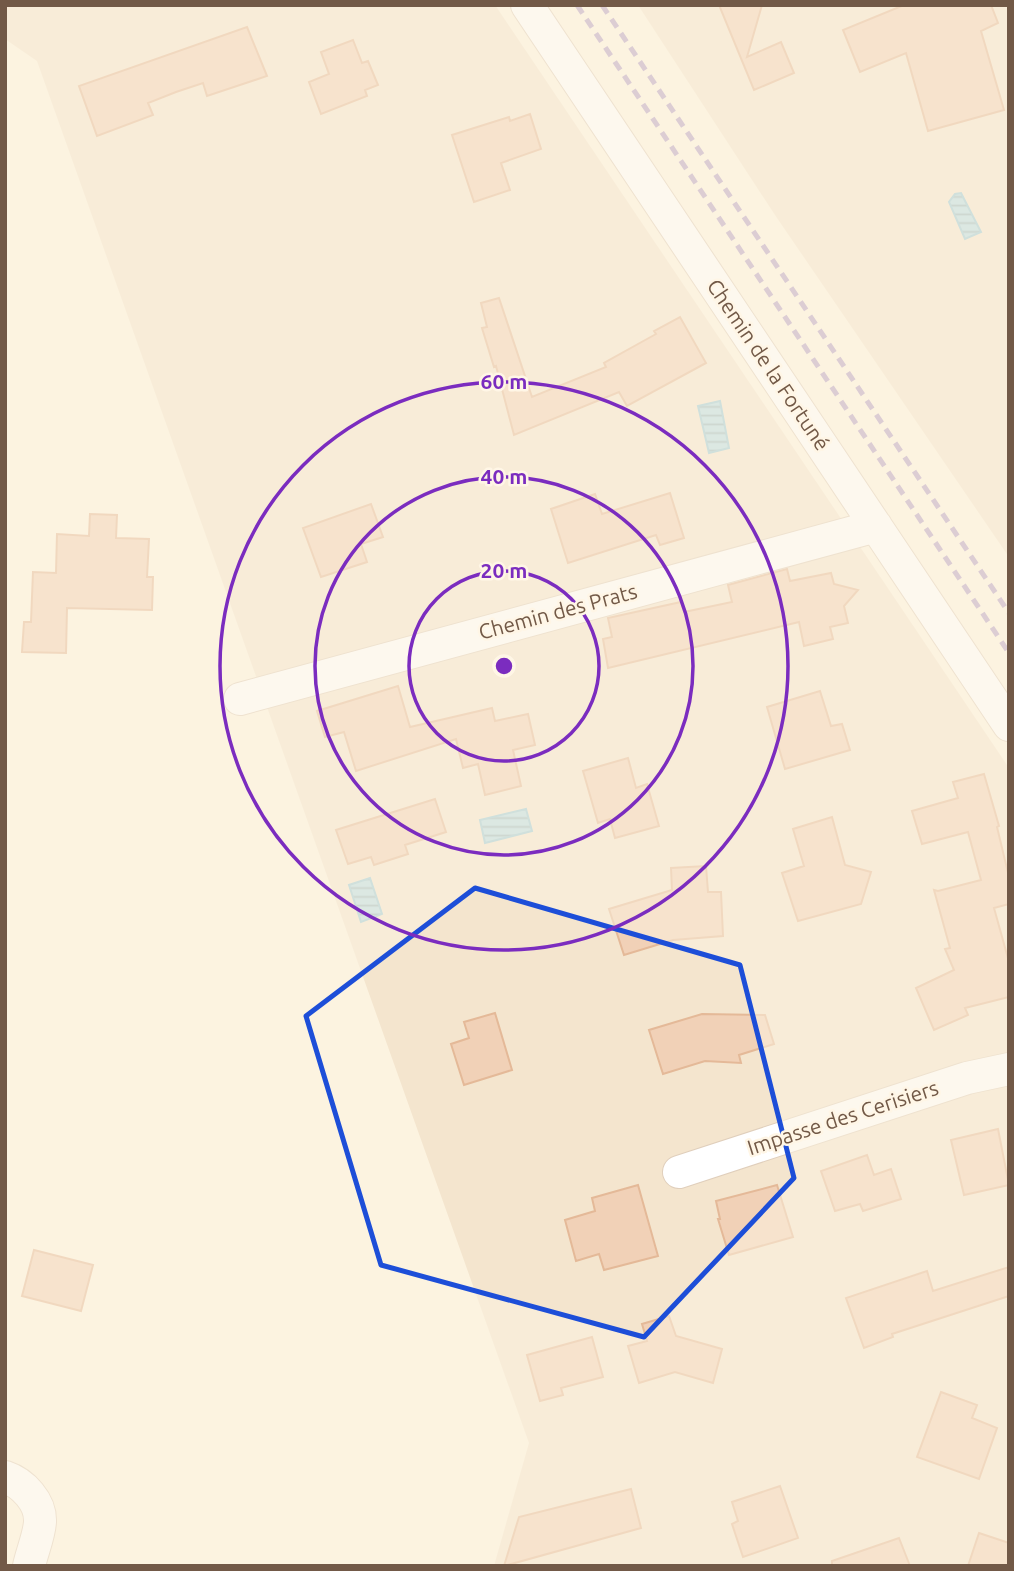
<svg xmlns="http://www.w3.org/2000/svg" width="1014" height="1571" font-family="Ubuntu,sans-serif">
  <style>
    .residential { fill: #f4e5ce }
    .water { fill: url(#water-rules); stroke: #9bcad7; stroke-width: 2 }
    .building { fill: #f1d1b7; stroke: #e4b998; stroke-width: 2 }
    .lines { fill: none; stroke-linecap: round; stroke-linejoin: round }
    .minor-casing { stroke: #e0cfbc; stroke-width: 34 }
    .minor { stroke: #fff; stroke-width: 32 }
    .rail { stroke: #b59fc4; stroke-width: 5; stroke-dasharray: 10 7; stroke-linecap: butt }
    .marked { fill: none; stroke: #1d4ed8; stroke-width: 5; stroke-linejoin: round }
    .ring { fill: none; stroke: #7b2cbf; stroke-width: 3.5 }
    .labels { text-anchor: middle; stroke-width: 5; stroke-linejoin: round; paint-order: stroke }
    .street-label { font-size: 21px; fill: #725947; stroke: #fff6e6 }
    .centre { fill: #7b2cbf; stroke: #fff6e6; stroke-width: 3.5 }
    .ring-label { font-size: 21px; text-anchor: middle; font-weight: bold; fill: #7b2cbf; stroke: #fff6e6; stroke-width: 5; stroke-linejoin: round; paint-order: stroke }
  </style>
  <defs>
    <pattern id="water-rules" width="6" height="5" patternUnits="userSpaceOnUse" patternTransform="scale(1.75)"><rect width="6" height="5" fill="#b5dbe5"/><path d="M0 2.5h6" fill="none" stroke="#98b5bb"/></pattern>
  </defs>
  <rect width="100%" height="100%" fill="#fcf3e0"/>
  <!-- residential -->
  <path class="residential" d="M5,5H495L1009,768V1566H494L529,1443L37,61L5,39Z
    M638,5H1009V557L775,215Z"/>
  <!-- water -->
  <path class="water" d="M961,193L981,232L965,239L949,202L955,194Z
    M720,401L729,448L709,453L698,406Z
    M526,809L532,831L485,843L480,820Z
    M370,878L382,914L361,922L349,885Z"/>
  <!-- building -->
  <path class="building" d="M719,5H762L747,57L781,42L794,73L754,90Z
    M904,5H991L998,23L981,31L1004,110L928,131L906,53L860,72L843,30Z
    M247,27L267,76L207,96L203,83L176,92L148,103L153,115L97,136L79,86Z
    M353,40L362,63L368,61L378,85L365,90L367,96L321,114L309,82L329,74L321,52Z
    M530,114L541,149L501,163L510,190L474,202L452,135L509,117L510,121Z
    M499,298L532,397L606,367L604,363L656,334L654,331L680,317L706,363L627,406L619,392L514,435L496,366L494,367L482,328L487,327L481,303Z
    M670,493L684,538L660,545L656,535L568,563L551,509L595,494L602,514Z
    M371,504L383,537L361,544L367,562L321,577L303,528Z
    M90,514L117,515L116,538L149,539L147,577H153L152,610L67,608L66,653L22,652L24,622H31L33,572L56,573L57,534L89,536Z
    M787,569L790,581L831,573L834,584L858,590L844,606L848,623L830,627L833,639L804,646L799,622L608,668L603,639L612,637L608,618L681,602L684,612L732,602L728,585Z
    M398,686L410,727L492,708L495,721L528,714L535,745L513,750L521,786L485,795L478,764L463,768L456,739L356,771L344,732L325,737L317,711Z
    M820,691L831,726L842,724L850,750L785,769L767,707Z
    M628,758L636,788L647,784L659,826L615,838L610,819L598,823L583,771Z
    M984,774L999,826L997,827L1009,877V904L994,908L1009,962V997L965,1008L968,1015L934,1030L916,988L954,970L945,949L950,948L934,890L938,891L981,880L968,832L922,844L912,811L958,798L953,782Z
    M435,799L446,832L405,845L408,854L374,865L371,857L348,864L336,830Z
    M832,817L845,865L871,872L861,904L798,921L782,873L804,866L793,829Z
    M706,866L708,892H721L723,936L673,940L624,955L609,909L672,890L671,868Z
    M495,1013L512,1070L464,1085L451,1044L469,1038L464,1022Z
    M702,1014L765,1015L774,1044L739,1055L741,1063L705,1061L663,1074L649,1030Z
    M998,1129L1009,1185L964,1195L951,1140Z
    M867,1155L874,1175L891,1169L901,1199L863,1211L860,1204L835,1211L821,1171Z
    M638,1185L658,1256L604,1270L599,1254L576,1261L565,1220L595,1211L592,1198Z
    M777,1185L793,1237L729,1255L718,1219H720L716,1201Z
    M34,1250L93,1265L81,1311L22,1296Z
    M1009,1267V1296L892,1334L893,1337L864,1348L846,1298L927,1271L933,1291Z
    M669,1316L676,1336L722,1349L713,1383L675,1372L639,1383L628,1346L647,1341L642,1324Z
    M592,1337L603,1377L561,1388L563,1395L540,1401L527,1355Z
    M941,1392L977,1405L972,1418L997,1428L979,1479L917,1457Z
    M780,1486L798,1538L743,1557L732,1524L738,1521L732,1502Z
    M631,1489L641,1528L504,1566L519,1517Z
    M979,1533L1009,1543V1566H968Z
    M899,1538L910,1566H832V1561Z"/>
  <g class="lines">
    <!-- minor casing -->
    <g class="minor-casing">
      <path id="minor" d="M527,5L1009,725
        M240,699L876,526
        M679,1172L967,1078L1009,1069
        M5,1477C23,1483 41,1502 40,1522C39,1536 32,1552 29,1566"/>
    </g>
    <!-- minor -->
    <use href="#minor" class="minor"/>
    <!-- rail -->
    <path class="rail" d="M577,5L1009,653
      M602,5L1009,613"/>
  </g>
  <!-- marked area -->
  <path d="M0 0H1014V1571H0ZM475,888L740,965L794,1178L644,1337L381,1265L306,1016Z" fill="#fcf3e0" fill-opacity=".55" fill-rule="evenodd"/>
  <path class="marked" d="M475,888L740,965L794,1178L644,1337L381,1265L306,1016Z"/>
  <!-- distance rings -->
  <g class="ring">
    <circle cx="504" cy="666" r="95"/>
    <circle cx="504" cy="666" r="189"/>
    <circle cx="504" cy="666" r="284"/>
  </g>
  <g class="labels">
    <!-- street labels -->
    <g class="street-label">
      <text transform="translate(768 365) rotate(56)" y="7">Chemin de la Fortuné</text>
      <text transform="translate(558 612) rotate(-15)" y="7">Chemin des Prats</text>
      <text transform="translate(843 1118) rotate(-18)" y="7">Impasse des Cerisiers</text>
    </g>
  </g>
  <circle cx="504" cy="666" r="10" class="centre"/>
  <g class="ring-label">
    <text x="504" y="389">60 m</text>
    <text x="504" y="484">40 m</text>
    <text x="504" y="578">20 m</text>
  </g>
  <!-- border -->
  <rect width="1014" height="1571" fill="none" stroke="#725947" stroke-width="14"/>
</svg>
